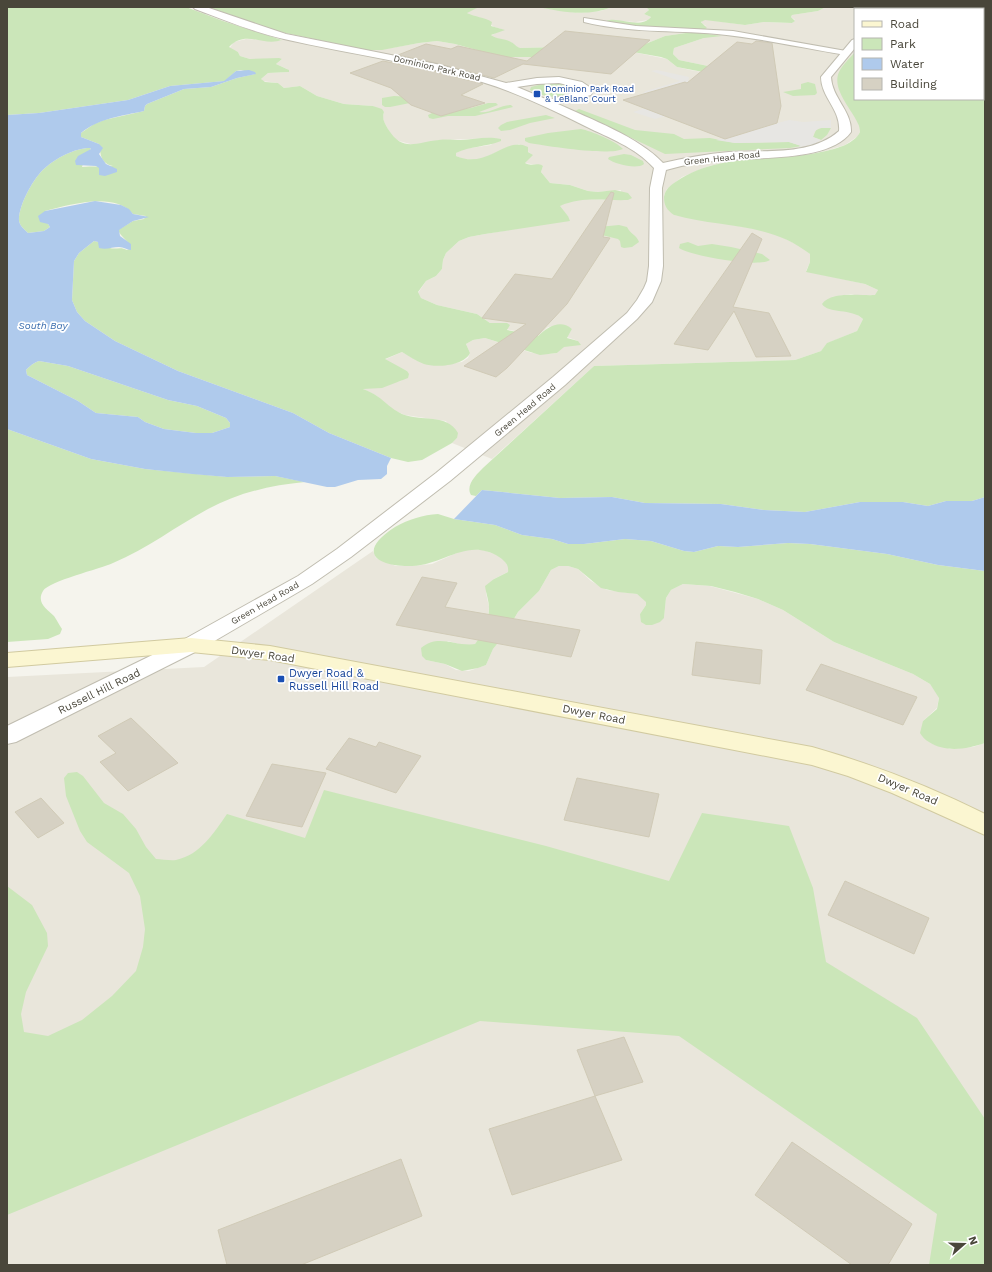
<svg xmlns="http://www.w3.org/2000/svg" width="992" height="1272" font-family="'Work Sans',sans-serif">
  <style>
    .residential { fill: #e9e6db }
    .green { fill: #cbe6b9 }
    .parking { fill: #e7e6e3 }
    .water { fill: #afcaec; fill-rule: evenodd }
    .building { fill: #d6d1c3; stroke: #d0cab6 }
    .lines { fill: none; stroke-linecap: round; stroke-linejoin: round }
    .lane-casing { stroke: #c0bdb0; stroke-width: 2 }
    .street-casing { stroke: #c0bdb0; stroke-width: 2 }
    .secondary-casing { stroke: #d1caa0; stroke-width: 2 }
    .lane { fill: #fff; fill-rule: evenodd }
    .street { fill: #fff; fill-rule: evenodd }
    .secondary { fill: #fbf6d1; fill-rule: evenodd }
    .transit-dot { fill: #1a4fb4; stroke: #fff; stroke-width: 1.5 }
    .labels { text-anchor: middle; stroke-width: 3.5; stroke-linejoin: round; paint-order: stroke }
    .far-street-label { font-size: 9px; fill: #49463a; stroke: #fff }
    .far-transit-label { font-size: 9px; fill: #164399; stroke: #fff; text-anchor: start }
    .far-water-label { font-size: 10px; font-style: italic; fill: #3a6dae; stroke: #fff }
    .street-label { font-size: 11px; fill: #49463a; stroke: #fff }
    .transit-label { font-size: 11px; fill: #164399; stroke: #fff; text-anchor: start }
  </style>
  <rect width="100%" height="100%" fill="#f5f4ed"/>
  <!-- residential -->
  <path class="residential" d="M479,7H538L577,13L601,11L612,7H646L649,10L644,14L651,17L648,20L636,22L607,20L606,21L706,26L702,23V20H709L745,25L764,22L786,23H792L795,20L791,17L792,15L818,11L826,7H887V9H855V52L841,69L859,126L860,132L858,136L845,145L826,151L736,161L709,166L682,177L667,189L664,195L674,215L762,230L778,235L800,246L810,254V262L806,271L865,284L878,290L876,295L858,296L851,294L832,297L863,319L857,331L828,343L821,351L795,360L594,366L492,459L452,443L457,438L446,421L405,415L391,409L377,396L361,388L401,381L407,371L384,360L402,352L420,362L440,365L462,362L468,358L470,353L466,344L473,340L485,338L532,353L550,354L557,353L563,347L578,341L567,337L572,329L564,325L548,327L538,336L506,329L509,325L502,323H490L477,314L437,305L421,298L418,293L426,281L436,276L442,269L443,260L446,253L459,241L469,237L485,234L550,223L568,216L559,206L570,201L587,199L619,200L621,190L598,192L588,191L570,185L550,183L541,172L543,166L525,163L531,154L519,144L508,147L484,158L473,160L463,159L456,156V153L464,149L491,145L496,138L441,140L414,145L399,141L393,138L384,122L383,117L384,112L373,106L344,104L317,96L300,86L284,88L278,83L262,81L261,79L268,73L289,72L287,69L276,64L282,59H250L240,56L238,52L229,49L234,42L246,39L279,41L292,35L366,50L391,48L419,43L437,41L455,44L502,57H541L633,52L667,59L677,67L690,70L703,72L708,66L679,60L673,54L674,48L704,38L693,32L665,36L643,45L519,48L515,46L511,42L494,38L491,36L501,29L494,27L484,19L472,16L466,12Z
    M471,549L483,550L495,554L504,560L509,568L508,572L494,579L486,593L489,607L488,618L480,638L475,644L466,646L448,641L426,660L445,664L456,670L469,671L486,665L493,649L510,626L518,612L539,591L551,570L559,566H568L578,569L591,581L607,590L637,594L646,601V605L640,614L664,618L666,598L671,590L683,584L710,586L758,599L783,610L834,642L913,674L930,684L939,697L937,708L923,721L949,749L973,747L985,743V1265H7V677L204,667L373,551L376,558L396,566H413L432,564L461,551Z"/>
  <!-- green -->
  <path class="green" d="M7,7H186L223,21L282,40C262,47 246,29 229,47L238,52L240,56L250,59L279,58L282,59L276,64L289,70V72L268,73L261,79L265,82L278,83L284,88L300,86L317,96L344,104L373,106L382,109L384,112C382,119 384,122 388,129C403,153 416,142 439,140C446,139 454,140 461,140C474,139 488,136 501,139V141C486,147 470,146 456,153V156C488,170 505,135 528,147V152L533,155L525,163C531,167 537,162 543,166L541,172L550,183L570,185L588,191L598,192L615,190L628,193L632,198L628,200C604,201 583,196 560,206L568,216L570,221L485,234L469,237L459,241L446,253L443,260L442,269L436,276L426,281L418,292L421,298L437,305L477,314L490,323H507L510,325L507,330L538,336C548,327 560,319 572,329L567,338L578,341L581,345L564,347L557,353L540,355L485,338L473,340L466,344L470,353C464,366 436,368 424,364C416,361 409,356 402,352L385,359L407,371L409,374L408,378L382,388L363,389C368,391 373,393 377,396C387,403 390,408 402,414C421,422 447,413 458,433L457,438L452,443L422,460L408,462L391,458L329,433L293,413L178,371L115,341L85,321L77,312L72,300L74,261L79,253L94,241C100,242 104,246 110,248C116,250 120,246 127,250L131,248C128,240 121,237 118,230L133,221L144,219L146,216L133,214C114,191 69,205 45,211L48,224L50,227L44,231L28,233C24,229 20,226 19,221C18,206 34,177 45,168C56,158 75,148 90,148L91,149L86,153L82,167C93,166 102,167 113,166C100,163 101,155 99,144L81,137V133L94,124L104,120L144,111L145,106L147,104L184,89L211,87L237,78L255,74L241,70L236,71L225,81L170,86L128,100L39,113L7,115Z
    M208,7H479L467,13C475,17 484,17 492,22L491,26L505,30L491,35C497,40 505,38 511,42C515,44 515,46 520,48L643,45L665,36L693,32L722,36L704,38L674,48L673,54L679,60L708,66L703,72L677,67L667,59L661,57L633,52L541,57H502L455,44L437,41L419,43L382,50H366L276,31Z
    M538,7H612C588,17 562,12 538,7Z
    M646,7H826L818,11L792,15L791,17L795,21L792,23L764,22L745,25L705,20L701,22L707,28C694,36 625,25 606,22V21C619,16 640,30 651,17L644,14L649,10Z
    M890,7H985V497L972,501H946L928,506L903,502H860L805,512L764,510L721,504L645,503L612,497L560,498L482,490L476,496L471,495C465,485 477,474 484,467L594,366L795,360L821,351L827,343L857,331L863,319C852,308 828,314 822,304C831,291 861,296 875,295L878,290L865,284L806,272L810,262V254C770,222 720,228 674,215C667,210 664,206 664,197C665,189 671,185 677,181C711,158 756,159 796,156C806,155 816,153 826,151C838,148 854,144 860,132L859,126C853,110 831,90 839,72C842,65 850,58 855,52V99H983V9H888Z
    M808,82L815,84L817,93L815,95L793,96L783,92L801,89V84Z
    M546,83C556,83 570,83 577,91C562,100 545,98 530,90L531,87Z
    M394,96L412,97L420,101L390,107H385L382,105V98Z
    M488,103H496L498,105L479,112C490,114 500,105 511,105L513,107L475,116H448L433,119L429,118L428,115L434,112L471,108Z
    M579,109L635,130L674,134L684,139L710,138L735,143L789,142L802,146L790,148L665,154L575,111Z
    M546,115L555,118L530,123L510,130L501,131L498,128L501,125L507,122Z
    M824,127L831,128L827,135L821,140L813,137L816,130Z
    M581,129C591,131 616,141 623,149C608,156 547,146 529,143L525,141V138L548,133Z
    M624,154L631,155L643,161L644,164C637,170 615,164 608,159L609,157Z
    M619,225L627,227C630,234 637,235 639,242L632,247L624,248L621,247L620,241L618,239L585,231V229L588,228Z
    M688,242L698,246L712,244L731,247L762,254L770,260C759,268 691,256 679,248L680,244Z
    M39,361L68,366L168,400L197,406L226,418L230,423V427L212,433H196L164,429L145,422L138,417L96,413L78,401L27,375L26,370C30,366 33,363 39,361Z
    M7,429L91,459L145,469L227,477L275,476L305,482C271,485 238,493 208,509C176,526 147,549 113,563C100,569 49,581 43,591C36,603 47,609 54,616C57,620 59,625 62,629L60,634L48,639L7,642Z
    M438,514L454,519L495,525L522,535L552,539L568,544H584L625,539L651,541L684,551L694,552L718,546L738,547L788,543L810,544L887,554L938,565L985,571V743C967,749 946,753 929,742C925,740 922,736 920,733L923,721L937,709L939,698L930,684L913,674L834,642L783,610L758,599L735,592L711,586L683,584L671,590L666,598L664,618L660,622L652,625H646L641,622L640,614L646,605V602L637,594L618,592L601,588L578,569L568,566H559L551,570L539,591L518,612L505,634L493,649L486,665L478,668L462,671L445,664L426,660L422,656L421,648C438,633 456,647 475,644C482,635 489,621 489,608C489,601 486,593 485,586L494,579L508,572C509,565 505,561 499,557C467,537 445,565 412,566C376,567 356,552 395,527C409,519 423,515 438,514Z
    M77,772L83,776L104,803L123,814L136,829L146,847L156,859C162,859 170,861 176,860C200,855 214,833 227,814L305,838L324,790L546,846L669,881L702,813L789,826L813,888L826,962L917,1018L985,1119V1265H929L937,1214L679,1036L480,1021L7,1215V886L32,905L47,933L48,946L26,992L21,1014L24,1032L48,1036L82,1020L112,996L136,971L143,947L145,929L140,896L129,873L87,842L80,831L66,796L64,778L68,773Z"/>
  <!-- parking -->
  <path class="parking" d="M657,70L689,77L686,92L638,97L646,91L680,81L651,71Z
    M632,97L687,110L655,119L633,112L646,108L623,100Z
    M739,118L763,127L789,120L803,122L831,120V128H819L814,132L813,137L821,140L814,144L796,148L801,146L789,142L735,143L716,140L747,133L725,125Z"/>
  <!-- water -->
  <path class="water" d="M249,70L255,72L256,74L237,78L211,87L184,89L147,104L145,106L144,111C122,116 99,118 81,133V137L99,144L103,148L99,154L106,164L117,169V172L105,176L99,175V168L96,166L76,165L75,161L78,156L91,149L90,148C75,148 56,158 45,168C34,177 18,206 19,221C20,226 24,229 28,233L44,231L50,227L48,224L40,222L38,216L45,211L95,201L121,205L129,209L133,214L149,217L133,221L119,230L120,236L131,244V250C127,250 124,247 119,247C112,247 107,250 99,248L98,242L94,241L79,253L74,261L72,300L77,312L85,321L115,341L178,371L293,413L329,433L391,458L387,466V474L381,479L358,480L335,487H327L275,476L227,477L192,474L145,469L91,459L7,429V115L39,113L128,100L170,86L224,81L236,71ZM39,361L68,366L168,400L197,406L226,418L230,423V427L212,433H196L164,429L145,422L138,417L96,413L78,401L27,375L26,370C30,366 33,363 39,361Z
    M482,490L560,498L612,497L645,503L721,504L764,510L805,512L860,502H903L928,506L946,501H972L985,497V571L938,565L887,554L810,544L788,543L738,547L718,546L694,552L684,551L651,541L625,539L584,544H568L552,539L522,535L495,525L454,519Z"/>
  <!-- building -->
  <path class="building" d="M565,31L650,40L611,74L523,64L494,78L436,63L398,55L426,44L451,49L458,46L527,61Z
    M756,41L772,43L781,106L777,123L725,139L623,100L685,82L687,83L737,42L752,44Z
    M383,61L433,71L483,84L461,95L485,103L441,116L411,105L391,88L350,73Z
    M611,192L614,193L603,237L610,238L567,304L507,368L496,377L464,366L526,324L482,318L515,274L552,279Z
    M752,233L762,239L733,307L769,313L791,356L756,357L734,311L708,350L674,344Z
    M422,577L457,583L445,607L580,630L571,657L396,625Z
    M696,642L762,650L760,684L692,675Z
    M821,664L917,697L903,725L806,690Z
    M131,718L178,763L128,791L100,762L116,753L98,736Z
    M349,738L376,747L379,742L421,756L396,793L326,769Z
    M272,764L326,773L302,827L246,816Z
    M577,778L659,794L649,837L564,820Z
    M41,798L64,823L38,838L15,812Z
    M845,881L929,918L914,954L828,915Z
    M624,1037L643,1082L595,1096L577,1050Z
    M595,1096L622,1160L512,1195L489,1129Z
    M792,1142L912,1224L888,1265H852L755,1195Z
    M401,1159L422,1216L301,1265H227L218,1230Z"/>
  <g class="lines">
    <!-- lane casing -->
    <g class="lane-casing">
      <path id="lane" d="M584,18L636,26L733,31L846,51L850,53L846,55C803,48 760,38 717,34C672,30 628,33 584,22Z"/>
    </g>
    <!-- street casing -->
    <g class="street-casing">
      <path id="street" d="M193,7H206L286,34L436,64L506,83L537,78L559,77L582,82L591,88L592,93L591,95L558,104C590,119 639,137 663,163C684,158 707,154 729,152C765,150 811,156 839,131C841,110 821,97 821,77L852,40L855,39V48L831,77C832,98 852,111 851,132C831,161 761,157 729,160C708,161 686,164 666,170L662,188L663,266L661,281L652,302L637,319L565,385L450,481L351,557L312,584L199,650L16,742L7,744V726L183,640L298,576L337,549L436,473L553,377L627,313L637,300L644,288L647,281L649,266L650,188L654,168C635,147 609,138 585,126C551,109 518,93 482,82C417,63 350,54 284,39C253,32 224,20 195,9ZM559,83L575,87L581,91L548,100L517,87L537,84Z
        M876,7H886L885,9H875Z"/>
    </g>
    <!-- secondary casing -->
    <g class="secondary-casing">
      <path id="secondary" d="M191,638L270,646L812,747C872,764 929,786 985,814V835L892,793L848,776L812,765L270,660L191,652L7,667V653Z"/>
    </g>
    <!-- lane -->
    <use href="#lane" class="lane"/>
    <!-- street -->
    <use href="#street" class="street"/>
    <!-- secondary -->
    <use href="#secondary" class="secondary"/>
  </g>
  <!-- markers -->
  <g class="transit-dot">
    <rect x="533" y="90" width="8" height="8" rx="2"/>
    <rect x="277" y="675" width="8" height="8" rx="2"/>
  </g>
  <g class="labels">
    <!-- far-street labels -->
    <g class="far-street-label">
      <text transform="translate(437 68) rotate(13)" y="3">Dominion Park Road</text>
      <text transform="translate(722 158) rotate(-6)" y="3">Green Head Road</text>
      <text transform="translate(525 410) rotate(-40)" y="3">Green Head Road</text>
      <text transform="translate(265 603) rotate(-30)" y="3">Green Head Road</text>
    </g>
    <!-- far-transit labels -->
    <g class="far-transit-label">
      <text x="545" y="92">Dominion Park Road<tspan x="545" dy="10">&amp; LeBlanc Court</tspan></text>
    </g>
    <!-- far-water labels -->
    <g class="far-water-label">
      <text x="43" y="329">South Bay</text>
    </g>
    <!-- street labels -->
    <g class="street-label">
      <text transform="translate(263 654) rotate(8)" y="4">Dwyer Road</text>
      <text transform="translate(99 691) rotate(-26)" y="4">Russell Hill Road</text>
      <text transform="translate(594 714) rotate(11)" y="4">Dwyer Road</text>
      <text transform="translate(908 789) rotate(23)" y="4">Dwyer Road</text>
    </g>
    <!-- transit labels -->
    <g class="transit-label">
      <text x="289" y="677">Dwyer Road &amp;<tspan x="289" dy="13">Russell Hill Road</tspan></text>
    </g>
  </g>
  <!-- border -->
  <rect width="992" height="1272" fill="none" stroke="#49463a" stroke-width="16"/>
  <!-- legend -->
  <rect x="854" y="8" width="130" height="92" fill="#ffffff" stroke="#b6b5b0"/>
  <rect x="862" y="21" width="20" height="6" fill="#fbf6d1" stroke="#b6b5b0"/>
  <text x="890" y="28" font-size="12" fill="#49463a">Road</text>
  <rect x="862" y="38" width="20" height="12" fill="#cbe6b9" stroke="#b6b5b0"/>
  <text x="890" y="48" font-size="12" fill="#49463a">Park</text>
  <rect x="862" y="58" width="20" height="12" fill="#afcaec" stroke="#b6b5b0"/>
  <text x="890" y="68" font-size="12" fill="#49463a">Water</text>
  <rect x="862" y="78" width="20" height="12" fill="#d6d1c3" stroke="#b6b5b0"/>
  <text x="890" y="88" font-size="12" fill="#49463a">Building</text>
  <!-- north arrow -->
  <g transform="translate(964 1244) rotate(70)" stroke="#ffffff" stroke-width="3" paint-order="stroke">
  <path d="M0-3L7 15L0 10L-7 15Z" fill="#49463a"/>
  <text y="-6" font-size="11" font-weight="bold" text-anchor="middle" fill="#49463a">N</text>
  </g>
</svg>
